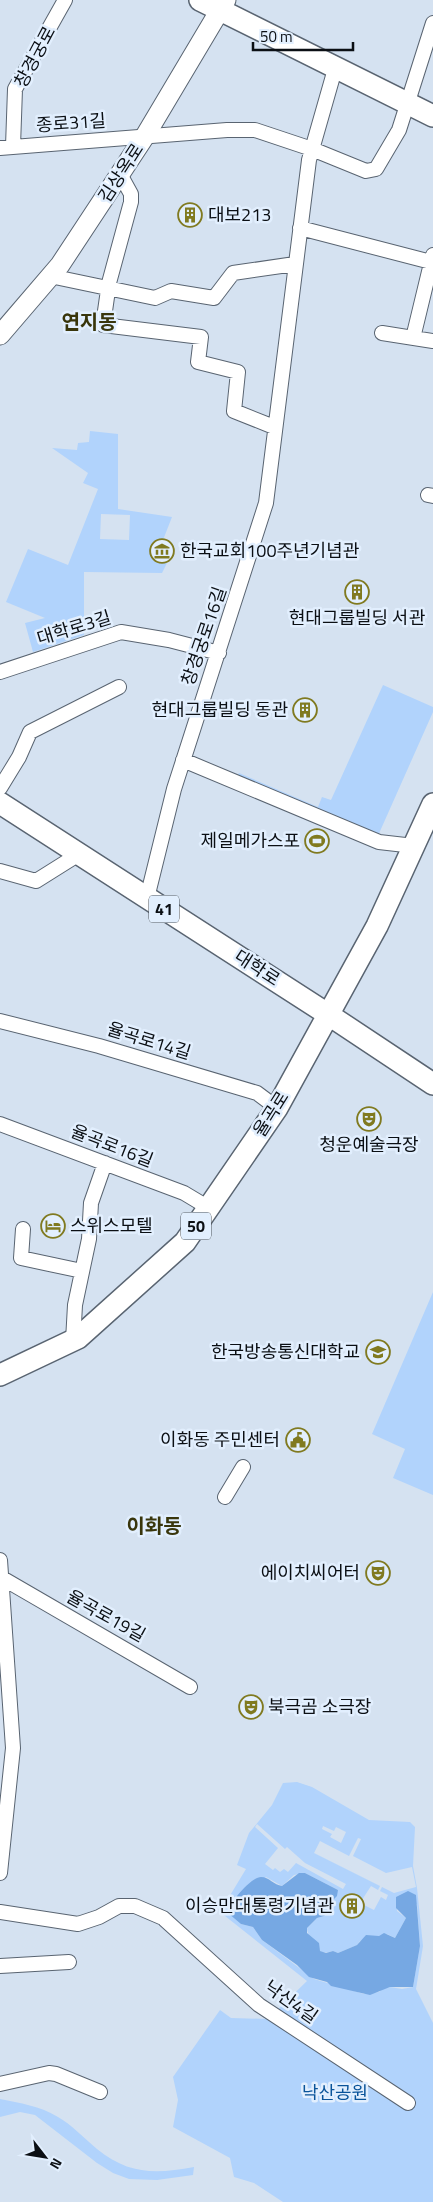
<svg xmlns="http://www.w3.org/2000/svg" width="433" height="2202" font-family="'Titillium Web','Noto Sans KR',sans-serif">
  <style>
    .green { fill: #b1d3fc; fill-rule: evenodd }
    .forest { fill: #76a8e3 }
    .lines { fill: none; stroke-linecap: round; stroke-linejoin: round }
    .street-casing { stroke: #596471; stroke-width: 16 }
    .secondary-casing { stroke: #596471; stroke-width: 21 }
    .primary-casing { stroke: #596471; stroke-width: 24 }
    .street { stroke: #fff; stroke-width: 14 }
    .secondary { stroke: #fff; stroke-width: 19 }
    .primary { stroke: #fff; stroke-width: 21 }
    .labels { text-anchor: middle; stroke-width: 5; stroke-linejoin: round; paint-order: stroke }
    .shield { fill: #e2effe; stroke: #4c525a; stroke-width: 1 }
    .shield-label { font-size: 16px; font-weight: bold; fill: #0b0f14 }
    .street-label { font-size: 18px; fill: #0b0f14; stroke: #e2effe }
    .poi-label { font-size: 18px; fill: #0b0f14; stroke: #e2effe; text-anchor: end }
    .park-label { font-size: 18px; fill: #0a549a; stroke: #e2effe }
    .quarter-label { font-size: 20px; font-weight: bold; fill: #39360c; stroke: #e2effe }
  </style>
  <rect width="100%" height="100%" fill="#d5e2f1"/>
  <!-- green -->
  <path class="green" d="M90,431L118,434V509L172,517L161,545L173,551L162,573L84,572V635L33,652L25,623L45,618L6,602L28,549L68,565L98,489L83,483L88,473L52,448L77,450L78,443L89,442ZM101,514L130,515L129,540L100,539Z
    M383,685L433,707V712L377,838L237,777L239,773L318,807L322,797L331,800Z
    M433,1292V1495L393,1478L405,1449L372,1434Z
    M297,1782L312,1787L369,1820L410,1822L415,1827L413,1866L417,1888L423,1946L416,1989L433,2023V2202H283L254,2183L234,2177L230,2158L173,2127L178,2100L173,2077L220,2010L231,2018L268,2019L307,1981L220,1912L246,1869L237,1865L249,1833L272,1805L283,1783ZM257,1824L285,1849L287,1847L305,1863L346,1884L343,1889L296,1863L288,1872L284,1869L280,1872L275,1868L273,1870L265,1864L278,1848L255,1827ZM323,1826L334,1831L336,1827L346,1832L341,1843L330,1837L332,1834L322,1829ZM358,1838L361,1839L353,1856L386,1873L412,1867L416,1887L394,1893L382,1887L380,1891L388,1895L386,1900L381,1897L374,1910L360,1903L371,1886L378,1890L380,1886L314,1853L320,1841L349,1856ZM305,1873L338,1890L324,1916L317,1918L307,1928C307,1934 314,1947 320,1951C324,1954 329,1952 333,1951L338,1953L357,1945L360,1941L387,1934L395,1938L406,1918L397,1911V1904H417L420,1946L413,1987L402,1989L390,1987L383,1989L379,1992L364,1994L314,1979L262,1940L253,1927L241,1924L230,1905L266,1877L282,1886L294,1875Z
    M0,2099C20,2103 40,2106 58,2117C72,2125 84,2138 97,2149C129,2175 156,2174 194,2167L193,2175L157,2180L129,2179L113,2173L97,2163L35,2115L20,2112L0,2117Z"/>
  <!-- forest -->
  <path class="forest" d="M299,1873H305L338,1890L337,1896L333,1900L329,1911L324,1916L317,1918L307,1928V1933L319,1943L320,1951L326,1953L333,1951L338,1953L357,1945L366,1935L379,1936L384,1933L395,1938L406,1918L396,1908V1897L408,1891L416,1895L420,1946L413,1987H390L370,1995L331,1986L327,1982L309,1977L297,1965L262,1940L253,1927L241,1924L228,1913C228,1904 251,1877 261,1877C269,1877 274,1885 282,1886Z"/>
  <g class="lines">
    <!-- street casing -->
    <g class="street-casing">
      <path id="street" d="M13,146L15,89L65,0
        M0,148L227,130H255L312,149L366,171L376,169L399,130L433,23
        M120,174L131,194V202L109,283L103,325L201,337L198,362L238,372L234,411L274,427
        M300,228L431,262
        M50,276L155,298L171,291L214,298L233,273L295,264
        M382,333L433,341
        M413,338L433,255
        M428,495L433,496
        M0,672L121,632L169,640L219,653
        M183,760L379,842L414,846
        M0,788L19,757L30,732L119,687
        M0,871L36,881L79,854
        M147,898L174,789L266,503L309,160L335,69
        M0,1021L99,1046L257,1093L277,1108
        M0,1124L184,1193L209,1208
        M23,1229L21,1258L82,1271
        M73,1341L75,1305L89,1239L91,1203L105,1163
        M225,1497L243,1467
        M0,1560L13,1748L0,1873
        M2,1578L190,1687
        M0,1912L78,1924L99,1917L119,1906H135L163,1918L259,2005L408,2103
        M0,1966L69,1962
        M0,2084L49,2073L56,2074L100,2092"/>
    </g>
    <!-- secondary casing -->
    <g class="secondary-casing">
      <path id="secondary" d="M0,335L60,265L145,136L226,0"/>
    </g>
    <!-- primary casing -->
    <g class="primary-casing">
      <path id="primary" d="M200,0L433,116
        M0,803L329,1015L433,1084
        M0,1375L78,1338L185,1242L277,1108L377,926L433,804"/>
    </g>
    <!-- street -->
    <use href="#street" class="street"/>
    <!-- secondary -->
    <use href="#secondary" class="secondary"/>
    <!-- primary -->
    <use href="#primary" class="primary"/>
  </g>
  <!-- icons -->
  <defs>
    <g id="building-ring" transform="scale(1.25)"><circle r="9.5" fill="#e2effe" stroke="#807a20" stroke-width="1.5"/><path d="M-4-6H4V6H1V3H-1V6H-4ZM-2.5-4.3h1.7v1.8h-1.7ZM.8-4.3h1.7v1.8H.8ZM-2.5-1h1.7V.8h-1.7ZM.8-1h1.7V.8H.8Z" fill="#807a20"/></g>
    <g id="museum-ring" transform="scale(1.25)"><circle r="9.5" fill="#e2effe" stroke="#807a20" stroke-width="1.5"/><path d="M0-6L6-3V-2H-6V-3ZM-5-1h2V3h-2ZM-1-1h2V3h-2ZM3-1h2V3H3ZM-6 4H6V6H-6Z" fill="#807a20"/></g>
    <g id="stadium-ring" transform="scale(1.25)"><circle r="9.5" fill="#e2effe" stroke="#807a20" stroke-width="1.5"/><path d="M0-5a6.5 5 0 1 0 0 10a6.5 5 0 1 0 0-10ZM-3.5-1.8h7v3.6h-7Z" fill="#807a20"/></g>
    <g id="theatre-ring" transform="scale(1.25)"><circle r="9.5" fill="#e2effe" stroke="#807a20" stroke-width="1.5"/><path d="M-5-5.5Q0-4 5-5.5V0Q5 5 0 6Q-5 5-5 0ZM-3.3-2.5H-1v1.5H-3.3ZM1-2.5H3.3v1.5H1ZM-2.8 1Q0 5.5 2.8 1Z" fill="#807a20"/></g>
    <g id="hotel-ring" transform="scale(1.25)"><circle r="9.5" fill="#e2effe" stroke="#807a20" stroke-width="1.5"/><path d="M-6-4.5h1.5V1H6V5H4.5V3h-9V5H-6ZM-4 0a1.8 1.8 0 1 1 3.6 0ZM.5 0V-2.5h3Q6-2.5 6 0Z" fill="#807a20"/></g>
    <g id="university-ring" transform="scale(1.25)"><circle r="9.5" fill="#e2effe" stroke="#807a20" stroke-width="1.5"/><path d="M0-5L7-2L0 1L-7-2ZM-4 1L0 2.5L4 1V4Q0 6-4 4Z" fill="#807a20"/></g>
    <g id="civic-ring" transform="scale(1.25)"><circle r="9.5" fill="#e2effe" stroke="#807a20" stroke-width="1.5"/><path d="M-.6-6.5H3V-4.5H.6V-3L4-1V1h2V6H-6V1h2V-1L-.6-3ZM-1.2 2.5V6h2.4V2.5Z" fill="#807a20"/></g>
  </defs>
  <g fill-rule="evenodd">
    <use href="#building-ring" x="190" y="215"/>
    <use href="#museum-ring" x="162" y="551"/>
    <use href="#building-ring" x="357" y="592"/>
    <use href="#building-ring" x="305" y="710"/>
    <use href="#stadium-ring" x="317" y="841"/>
    <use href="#theatre-ring" x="369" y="1119"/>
    <use href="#hotel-ring" x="53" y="1226"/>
    <use href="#university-ring" x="378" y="1352"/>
    <use href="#civic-ring" x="298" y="1440"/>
    <use href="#theatre-ring" x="378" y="1573"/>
    <use href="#theatre-ring" x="251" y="1707"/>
    <use href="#building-ring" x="352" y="1906"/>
  </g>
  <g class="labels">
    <!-- shield labels -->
    <g class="shield">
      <rect x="149" y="895.5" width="30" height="27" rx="4"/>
      <rect x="181" y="1212.5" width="30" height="27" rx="4"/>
    </g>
    <g class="shield-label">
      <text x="164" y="915">41</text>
      <text x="196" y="1232">50</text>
    </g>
    <!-- street labels -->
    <g class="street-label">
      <text transform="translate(35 57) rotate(-62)" y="6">창경궁로</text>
      <text transform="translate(71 123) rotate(-4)" y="6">종로31길</text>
      <text transform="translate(121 173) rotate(-57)" y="6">김상옥로</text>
      <text transform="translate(74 628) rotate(-17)" y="6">대학로3길</text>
      <text transform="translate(204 636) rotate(-71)" y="6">창경궁로16길</text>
      <text transform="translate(257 968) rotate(33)" y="6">대학로</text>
      <text transform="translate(149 1041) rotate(17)" y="6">율곡로14길</text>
      <text transform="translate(271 1114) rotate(-58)" y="6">율곡로</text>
      <text transform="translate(112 1146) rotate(21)" y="6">율곡로16길</text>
      <text transform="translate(106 1616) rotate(29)" y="6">율곡로19길</text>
      <text transform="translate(291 2002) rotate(35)" y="6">낙산4길</text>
    </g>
    <!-- poi labels -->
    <g class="poi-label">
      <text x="208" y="221" text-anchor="start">대보213</text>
      <text x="180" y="557" text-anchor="start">한국교회100주년기념관</text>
      <text x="357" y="624" text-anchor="middle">현대그룹빌딩 서관</text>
      <text x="288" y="716">현대그룹빌딩 동관</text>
      <text x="300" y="847">제일메가스포</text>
      <text x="369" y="1151" text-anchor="middle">청운예술극장</text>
      <text x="70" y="1232" text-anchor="start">스위스모텔</text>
      <text x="360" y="1358">한국방송통신대학교</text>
      <text x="280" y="1446">이화동 주민센터</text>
      <text x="360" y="1579">에이치씨어터</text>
      <text x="268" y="1713" text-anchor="start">북극곰 소극장</text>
      <text x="334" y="1912">이승만대통령기념관</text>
    </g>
    <!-- park labels -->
    <g class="park-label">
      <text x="335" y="2099">낙산공원</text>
    </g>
    <!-- quarter labels -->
    <g class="quarter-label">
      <text x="89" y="329">연지동</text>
      <text x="154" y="1533">이화동</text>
    </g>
  </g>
  <!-- north arrow -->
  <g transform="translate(45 2157) rotate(121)" stroke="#e2effe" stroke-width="4" paint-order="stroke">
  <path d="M0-4L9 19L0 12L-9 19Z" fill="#0b0f14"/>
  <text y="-8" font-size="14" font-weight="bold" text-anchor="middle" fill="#0b0f14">N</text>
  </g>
  <!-- scale -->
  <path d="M253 42v8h100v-8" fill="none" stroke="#0b0f14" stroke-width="2.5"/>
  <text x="260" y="42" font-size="15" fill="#0b0f14" stroke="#e2effe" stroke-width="4" paint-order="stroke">50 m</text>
</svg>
